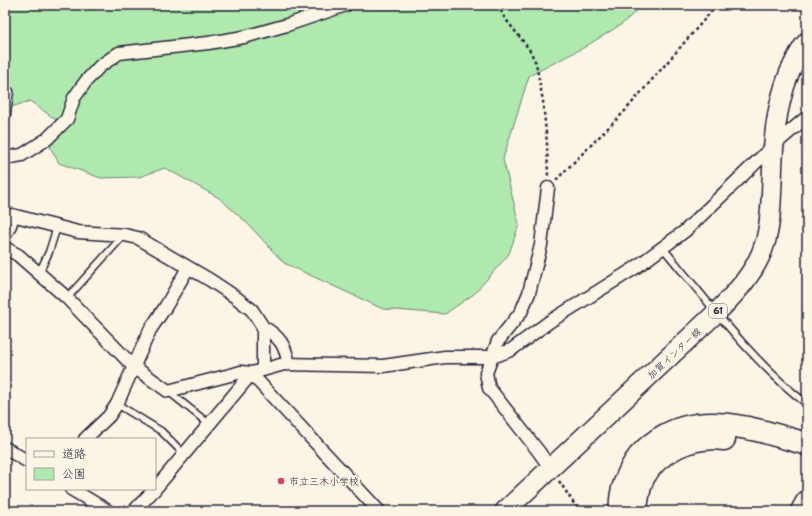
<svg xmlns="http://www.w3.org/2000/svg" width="812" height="516" font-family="'Shantell Sans','Klee One',sans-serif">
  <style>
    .green { fill: #afe9ae; stroke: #688674 }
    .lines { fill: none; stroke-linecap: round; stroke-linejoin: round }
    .lane-casing { stroke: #22223b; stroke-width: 9 }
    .street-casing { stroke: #22223b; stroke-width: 15 }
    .primary-casing { stroke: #22223b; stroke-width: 22 }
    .highway-casing { stroke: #22223b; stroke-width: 25 }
    .path { stroke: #22223b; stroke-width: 2.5; stroke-dasharray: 3 3; stroke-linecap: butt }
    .lane { stroke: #fcf5e5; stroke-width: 6 }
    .street { stroke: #fcf5e5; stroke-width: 12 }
    .primary { stroke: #fcf5e5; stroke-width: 19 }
    .highway { stroke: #fcf5e5; stroke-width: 22 }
    .poi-dot { fill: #d1495b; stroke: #fcf5e5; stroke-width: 1.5 }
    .labels { text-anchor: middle; stroke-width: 4; stroke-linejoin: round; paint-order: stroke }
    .shield { fill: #fcf5e5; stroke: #63616e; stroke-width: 1 }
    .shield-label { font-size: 9px; font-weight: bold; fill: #22223b }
    .street-label { font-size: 10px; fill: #22223b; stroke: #fcf5e5 }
    .poi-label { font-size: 10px; fill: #22223b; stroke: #fcf5e5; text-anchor: start }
  </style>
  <rect width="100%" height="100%" fill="#fcf5e5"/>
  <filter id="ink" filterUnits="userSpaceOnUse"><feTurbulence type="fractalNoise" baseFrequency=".025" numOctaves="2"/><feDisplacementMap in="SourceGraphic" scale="8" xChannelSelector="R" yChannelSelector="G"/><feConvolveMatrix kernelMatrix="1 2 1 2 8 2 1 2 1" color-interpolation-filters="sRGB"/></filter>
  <g filter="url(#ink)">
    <!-- green -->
    <path class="green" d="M5,5H643L622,24L583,48L529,76L503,159L519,224L509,254L474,294L445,314L383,309L284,263L247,223L219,198L165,168L139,177L101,178L59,163L50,147L66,127L30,101L5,109Z"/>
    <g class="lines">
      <!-- lane casing -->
      <g class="lane-casing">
        <path id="lane" d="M5,116L7,114L10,91
          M5,242L13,226L16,216
          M662,247C707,300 752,362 807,404
          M39,273L49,252L57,227
          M67,298L124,235
          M168,391L209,424
          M117,404L161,431L184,454"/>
      </g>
      <!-- street casing -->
      <g class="street-casing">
        <path id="street" d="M5,158L22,155L47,139L67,119L74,98L86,81L100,66L119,53L208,43L244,37L287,25L346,5
          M548,188L541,245L529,293L521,312L498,341L486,373L489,388L539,452L551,469
          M5,219L12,215L78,232L125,235L138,238L210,280L234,296L252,310L263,327V369
          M5,248L18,255L67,298L134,367L168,391L234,374L241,372L252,373L284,364L383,366L445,357H492L511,350L549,322L635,268L685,231L773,146L807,117
          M263,327C280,337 285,345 289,364
          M252,373L257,380L379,511
          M85,439L109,416L117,404L150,330L166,306L185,273L186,266
          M5,448L27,461
          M71,489L108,511
          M155,489L252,373
          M134,511L155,489"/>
      </g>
      <!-- primary casing -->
      <g class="primary-casing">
        <path id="primary" d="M505,511L717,312C737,292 757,270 765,243C771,223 771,202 772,182C773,145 775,109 789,74C794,63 799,51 807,42"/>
      </g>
      <!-- highway casing -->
      <g class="highway-casing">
        <path id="highway" d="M621,511C619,493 626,477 635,462C641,453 650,445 659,439C704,409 760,431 807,444
          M636,511C637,500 638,489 643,478C658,450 693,435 724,439
          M802,511L807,502"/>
      </g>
      <!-- path -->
      <path class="path" d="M498,5L504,17L529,49L536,63L543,101L547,143L548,177
        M556,180L624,112L717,5
        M559,481L579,511"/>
      <!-- lane -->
      <use href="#lane" class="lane"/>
      <!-- street -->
      <use href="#street" class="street"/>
      <!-- primary -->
      <use href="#primary" class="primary"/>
      <!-- highway -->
      <use href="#highway" class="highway"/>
    </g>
  </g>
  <!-- markers -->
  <circle class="poi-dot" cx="281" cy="481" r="4"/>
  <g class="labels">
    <!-- shield labels -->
    <rect class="shield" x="709" y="304" width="18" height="14" rx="3"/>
    <g class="shield-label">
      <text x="718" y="314">61</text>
    </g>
    <!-- street labels -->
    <g class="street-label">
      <text transform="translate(674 353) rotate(-43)" y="4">加賀インター線</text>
    </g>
    <!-- poi labels -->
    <g class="poi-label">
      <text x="289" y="485">市立三木小学校</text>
    </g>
  </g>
  <!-- margin -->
  <rect width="812" height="516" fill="none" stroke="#fcf5e5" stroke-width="20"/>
  <rect x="10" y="10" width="792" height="496" fill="none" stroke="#22223b" stroke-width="1.5" filter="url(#ink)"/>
  <!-- legend -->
  <rect x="26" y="438" width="130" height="52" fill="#fcf5e5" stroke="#a5a1a1"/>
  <rect x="34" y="451" width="20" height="6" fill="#fcf5e5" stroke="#a5a1a1"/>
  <text x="62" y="458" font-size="12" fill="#22223b">道路</text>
  <rect x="34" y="468" width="20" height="12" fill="#afe9ae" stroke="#a5a1a1"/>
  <text x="62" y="478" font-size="12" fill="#22223b">公園</text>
</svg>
